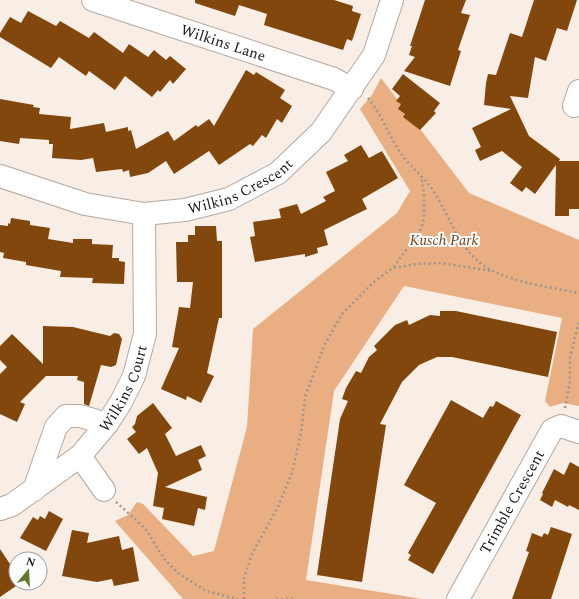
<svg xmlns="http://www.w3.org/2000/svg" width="579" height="599" font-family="Spectral,serif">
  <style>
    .green { fill: #e9ae81 }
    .building { fill: #82470c }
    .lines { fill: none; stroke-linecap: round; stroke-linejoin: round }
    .minor-casing { stroke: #b3a8a0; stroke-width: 24 }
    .path { stroke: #9e968f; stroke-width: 2.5; stroke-dasharray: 2 3; stroke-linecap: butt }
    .minor { stroke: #fff; stroke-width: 22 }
    .labels { text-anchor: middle; stroke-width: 4; stroke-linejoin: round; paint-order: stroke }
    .street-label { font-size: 15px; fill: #1c1815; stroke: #fdfdfd }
    .park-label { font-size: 15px; font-style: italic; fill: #6f421c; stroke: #fdfdfd }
  </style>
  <rect width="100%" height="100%" fill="#f9eee5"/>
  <!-- green -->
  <path class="green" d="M381,78L469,193L579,240V406L563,403L550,407L545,401L562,318L404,286L334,391L306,580L422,599H183L115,521L128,515L137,502L143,504L193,556L214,551L247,427L253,329L397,213L410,191L360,109L372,95Z"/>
  <!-- building -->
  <path class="building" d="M195,0H334L353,6L352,11L361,14L352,41L347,39L343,50L264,25L267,14L239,5L235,16L195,3Z
    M425,0H466L461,13L470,15L458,50L461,51L450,86L404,71L415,57L409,55L412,46H410Z
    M534,0H577L567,31L557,28L546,61L535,57L528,98L510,96L529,136L560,159L559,161H579V209H569V216H555L556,165L535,194L526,187L522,192L510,183L522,167L502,151L480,161L475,150L481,147L472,128L511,109L484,105L486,83L488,74L496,75L510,33L522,37Z
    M28,11L56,26L60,21L89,38L94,32L123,53L129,44L148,57L154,50L166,60L170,56L186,69L173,84L170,80L160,92L158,90L152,97L125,76L115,90L89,71L86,76L59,57L51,68L0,37V33L10,17L21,23Z
    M246,70L254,75L256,72L285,90L280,98L292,106L282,123L277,119L266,138L262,135L253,146L250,144L219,165L209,151L174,174L166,161L148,173L130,177L129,170L123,172L122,169L96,172L93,158L81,160L52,158L53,144H49V140L20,138L19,144L0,141V99L34,105L33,107L40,108L39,114L71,117L70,129L104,123L106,132L128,127V131L131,130L136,149L168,131L174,141L196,125L198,127L209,119L214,126Z
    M403,74L440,103L434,111L436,113L420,130L403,117L405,114L398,109L401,104L396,101L400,96L392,89Z
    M361,145L369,158L382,151L398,178L362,199L367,209L324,230L328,245L317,248L318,253L305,257V254L255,262L250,237L255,236L253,222L281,218L279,209L297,204L301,214L326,201L323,197L335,191L326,172L348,161L344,155Z
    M11,218L30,221V225L50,228L48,239L73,243V239H92V244L113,245L112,258H119V261L125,262L124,284L92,283L93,278L60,277L61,271L26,265V262L3,258L4,253L0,252V225L8,226V223L10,224Z
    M195,226H216L217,241H222V318H219L207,373L214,376L201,403L187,396L186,400L161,389L179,348L172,347L179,307L190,308L193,282H177L176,242H188V235H195Z
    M440,311H456L557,332L548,377L452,357H437L419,365L402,382L380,424L386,425L362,582L317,575L340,419L348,401L342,399L346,388L356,371L361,373L369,357L377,350L374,346L395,325L407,320L409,325L430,315L440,316Z
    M43,326L73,327L110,336L114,333L119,334L122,339L116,365L111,367L101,365L89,406L84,404V382L77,380L78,376H46L20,402L25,404L17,422L0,414V374L7,367L0,360V346L12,334L43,364Z
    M451,400L483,418L490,406L493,407L496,401L521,415L433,574L408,560L411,555L408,553L436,503L404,485Z
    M153,403L172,428L165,434L176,456L201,445L206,456L198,460L202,470L165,487L207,497L205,510L198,508L194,526L162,519L164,508L153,506L158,473L147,448L139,454L127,439L136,432L132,427L135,424L137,416Z
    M570,462L579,467V510L569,505L568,507L555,500L552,507L540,500L543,494L542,493L554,469L564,475Z
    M49,511L63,519L46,551L20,538L33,517L38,520L40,516L45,519Z
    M551,527L572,534L551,599H512L529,552L526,551L532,533L542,537L544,533L548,535Z
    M72,530L89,533L87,543L119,536L122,550L133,547L139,581L114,586L112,579L97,582L62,576Z
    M0,549L16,573V586L0,597Z"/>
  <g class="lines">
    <!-- minor casing -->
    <g class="minor-casing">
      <g id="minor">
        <path id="s1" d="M93,0L334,79L352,89"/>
        <path d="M574,106L579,91"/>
        <path id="s2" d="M0,176L85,204L144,214L185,210L229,199L278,173L321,132L374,55L392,0"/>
        <path d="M80,456L104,490"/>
        <path d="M34,490L56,427L66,416H80L107,424"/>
        <path id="s3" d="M0,509L12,505L80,456L107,424L121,402L134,376L145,334L144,214"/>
        <path id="s4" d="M458,599L552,430L561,426L579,432"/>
      </g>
    </g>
    <!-- path -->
    <path class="path" d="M368,98C384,117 390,141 406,160C415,171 427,180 434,192C452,220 460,255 493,271C520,284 550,287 578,293
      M394,268L416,264L440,263L492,271
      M565,408L570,381V357L579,322
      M116,502L145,528L165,560L178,573L206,591L238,599
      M244,599V578L252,554L278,507L292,473L301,433L305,397L324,346L342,314L375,281L393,268L420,231L424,219V193L421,176
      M276,599H294"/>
    <!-- minor -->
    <use href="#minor" class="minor"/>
  </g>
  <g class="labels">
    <!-- street labels -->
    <g class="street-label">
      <text dy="5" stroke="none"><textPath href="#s1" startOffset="137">Wilkins Lane</textPath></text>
      <text dy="5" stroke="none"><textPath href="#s2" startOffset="251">Wilkins Crescent</textPath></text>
      <text dy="5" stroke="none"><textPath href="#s3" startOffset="178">Wilkins Court</textPath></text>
      <text dy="5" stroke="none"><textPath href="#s4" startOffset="111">Trimble Crescent</textPath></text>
    </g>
    <!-- park labels -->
    <g class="park-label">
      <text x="444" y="245">Kusch Park</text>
    </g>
  </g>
  <!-- north arrow -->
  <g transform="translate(28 571) rotate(18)"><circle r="19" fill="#fdfdfd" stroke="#a3a1a0"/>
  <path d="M0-3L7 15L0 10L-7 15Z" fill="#60782b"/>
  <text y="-6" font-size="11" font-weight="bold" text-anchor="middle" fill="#1c1815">N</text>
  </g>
</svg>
